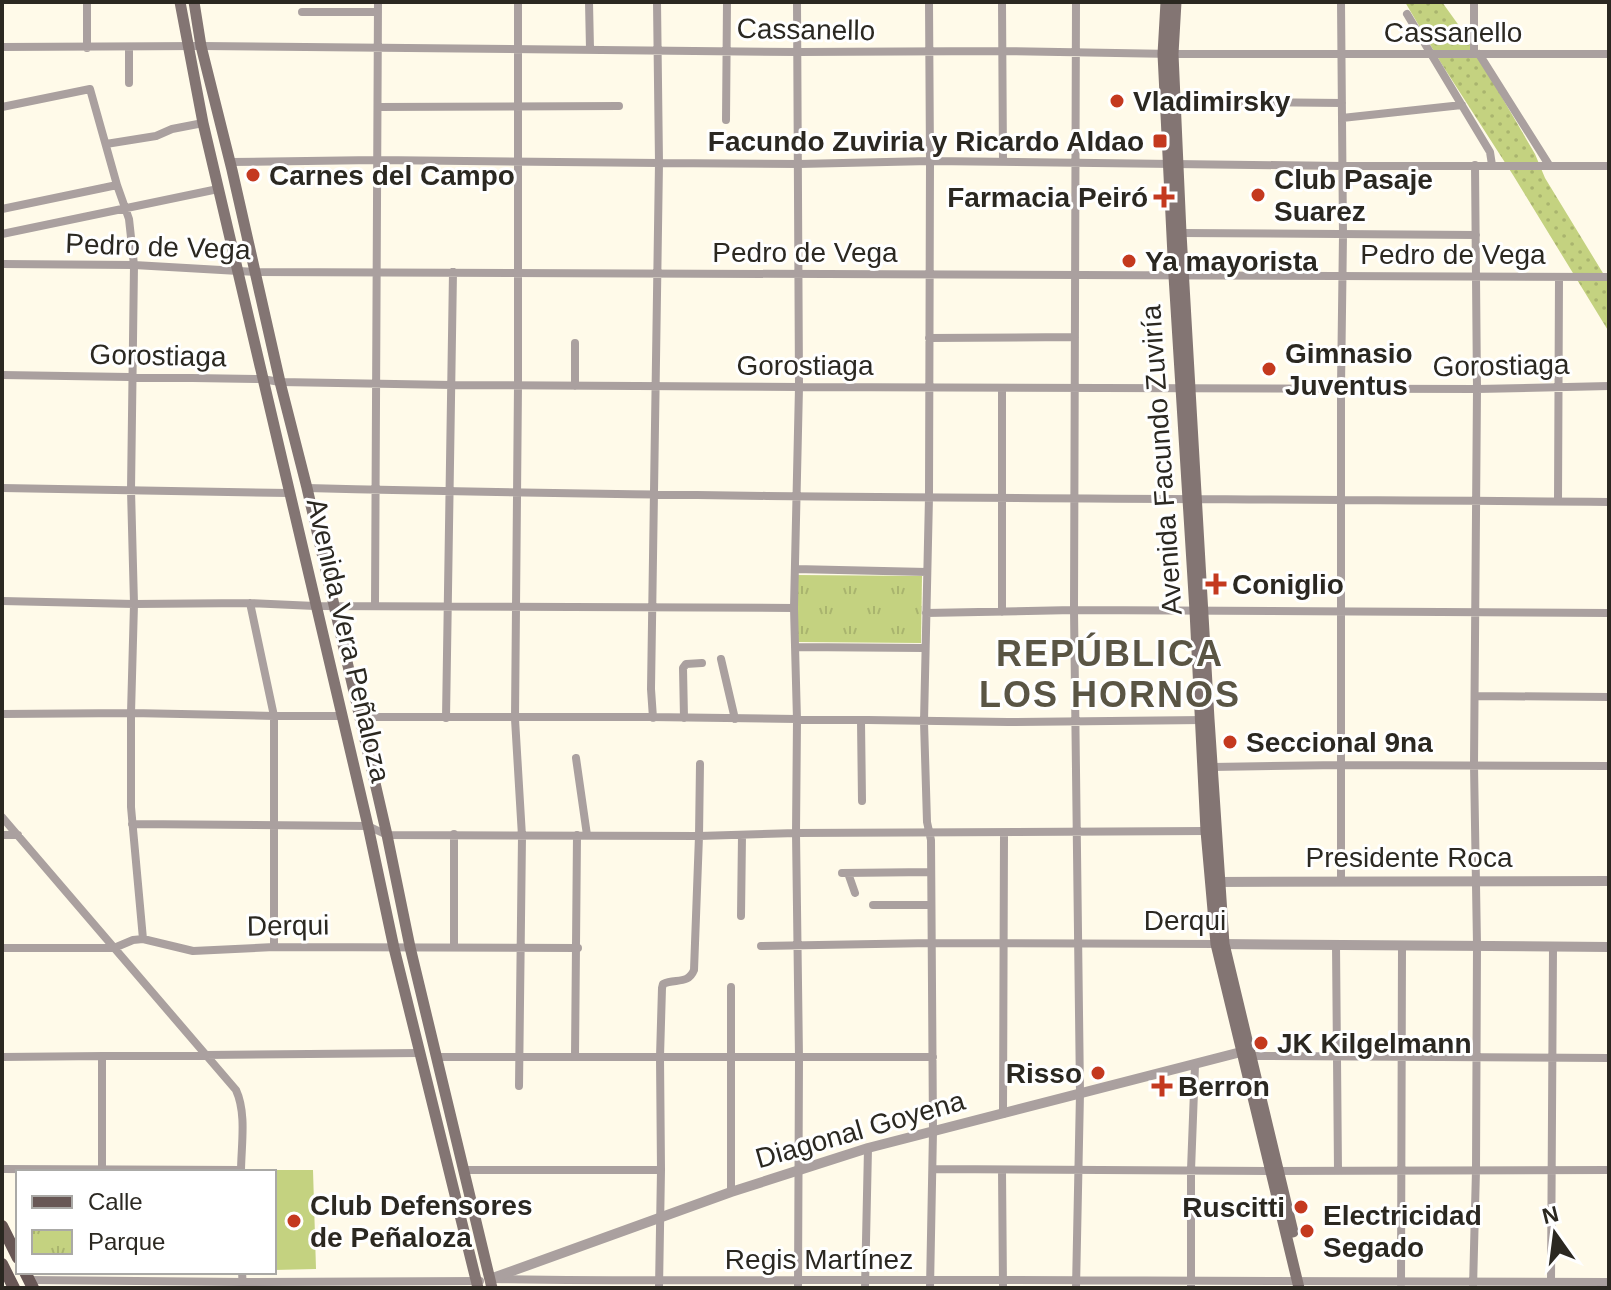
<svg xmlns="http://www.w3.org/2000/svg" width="1611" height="1290" font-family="Helvetica,sans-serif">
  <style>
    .grass { fill: url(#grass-dots) }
    .park { fill: url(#park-tufts) }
    .pitch { fill: #c4d280 }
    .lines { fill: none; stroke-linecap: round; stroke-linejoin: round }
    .minor { stroke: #aaa09f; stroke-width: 8 }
    .tertiary { stroke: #aaa09f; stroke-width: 10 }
    .secondary { stroke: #837573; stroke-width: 11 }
    .primary { stroke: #685755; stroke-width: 12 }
    .poi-dot { fill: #c4391f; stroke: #fff; stroke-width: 3 }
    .labels { text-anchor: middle; stroke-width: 6; stroke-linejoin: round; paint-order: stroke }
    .street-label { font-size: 28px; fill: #2b2821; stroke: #fff }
    .poi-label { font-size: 28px; font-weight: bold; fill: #2b2821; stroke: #fff; text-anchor: start }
    .district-label { font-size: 36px; font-weight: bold; letter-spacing: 2px; fill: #5a5544; stroke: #fff }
  </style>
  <defs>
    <pattern id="grass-dots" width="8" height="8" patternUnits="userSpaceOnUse" patternTransform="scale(2)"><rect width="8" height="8" fill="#c4d280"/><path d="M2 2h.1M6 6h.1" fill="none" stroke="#a9b46e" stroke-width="1.8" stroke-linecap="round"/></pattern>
    <pattern id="park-tufts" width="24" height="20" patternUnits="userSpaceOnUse" patternTransform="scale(2)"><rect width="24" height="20" fill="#c4d280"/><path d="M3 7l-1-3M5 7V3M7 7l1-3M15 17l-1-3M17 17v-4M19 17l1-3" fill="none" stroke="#a9b46e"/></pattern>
  </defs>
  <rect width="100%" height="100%" fill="#fffae9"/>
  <!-- grass -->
  <path class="grass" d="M1405,2H1442L1465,34L1535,154L1545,178L1609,283V332L1513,175L1441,63Z"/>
  <!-- park -->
  <path class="park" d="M797,575L922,576L921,643L797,642Z"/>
  <!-- pitch -->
  <path class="pitch" d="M254,1170H313L316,1269L274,1270V1172H254Z"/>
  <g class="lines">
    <!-- minor -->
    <path class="minor" d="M87,2V48
      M518,2V385L515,719L522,836L519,1086
      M589,2L590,49
      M797,2L799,387L794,608L797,720L796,833L799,1058L798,1288
      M929,2L930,161L929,497L924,722L927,822L931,840L933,1131L930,1288
      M1002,2L1003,162
      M1076,2L1074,610L1080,1093L1076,1288
      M1341,2L1343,235L1341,387V881
      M1474,2V54
      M302,12H378
      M1407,14L1490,152L1492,165
      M2,47L201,46L798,52L1002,51L1173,54H1609
      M1479,54L1549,165
      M129,83V48
      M1175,101L1342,103
      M2,107L90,89L117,185L129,219L134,265L131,490L134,604L131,713V807L143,939
      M378,107L619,106
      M1342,118L1462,105
      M726,120L727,2
      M106,144L156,136L172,129L203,123
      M230,162L376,160L659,163L799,164L930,161L1343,166H1609
      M2,209L117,185
      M1181,233L1476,235
      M2,234L218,189
      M2,264L134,265L256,272L1609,277
      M929,338L1075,337
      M2,375L262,379L280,382L452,385L799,387L1477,389L1609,386
      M575,386V343
      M1002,388V612
      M2,488L289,493
      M307,488C741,499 1175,498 1609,502
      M1558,501L1559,277
      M795,569L927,572
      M2,601L134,604L250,603L315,606L794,608
      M250,603L274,716V947
      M375,606L378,2
      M926,613L1074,610L1609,613
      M795,647L924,648
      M721,659L735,719
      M1475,696L1609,697
      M2,714L131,713L274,716H342
      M359,717H650L1008,722L1204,720
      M446,718L453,272
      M653,718L651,689L659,163L657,2
      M684,718L683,668L686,664L702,663
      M861,721L862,801
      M576,758L587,835
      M1212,767L1341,765L1609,766
      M2,817L236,1090C247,1114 241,1146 241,1172
      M132,824L368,826L387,835L699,836L796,833L1206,831
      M2,835H18
      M842,873L931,872
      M848,873L855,893
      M873,905H931
      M741,916L742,835
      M1336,945L1338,1171
      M761,946L932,943L1216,944
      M454,947V834
      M2,948H114L133,940L143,939L193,951L274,947L578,948
      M1250,1056L1609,1058
      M2,1057L419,1053
      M436,1057H933
      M575,1057L577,835
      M1003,1114L1004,833
      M2,1169L241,1170
      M933,1169L1270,1171L1609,1170
      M463,1170H661
      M1002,1170L1003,1288
      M102,1172V1057
      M731,1192V987
      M242,1272L243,1288
      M494,1279C664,1282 833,1279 1003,1280C1205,1281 1407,1282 1609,1282
      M29,1280L243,1282L480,1281
      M1551,1282L1553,948
      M1401,1285L1402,946
      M659,1288L661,1170L660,1057L662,988L663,984C675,978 688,985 694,970L699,836L700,764
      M865,1288L868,1148
      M1191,1288V1170L1195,1065
      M1473,1288L1476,1170L1477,945L1474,765L1477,389L1475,165"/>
    <!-- tertiary -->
    <path class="tertiary" d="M1215,882L1609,881
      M1218,944L1609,947
      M490,1279L731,1192L868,1148L1241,1052L1249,1056"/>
    <!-- secondary -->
    <path class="secondary" d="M180,2L203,123L368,826L394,948L478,1288
      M194,2L201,46L232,170L280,382L307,488L387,835L410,947L492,1288
      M1166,2L1163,54L1174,276L1195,611L1206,831L1216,944L1299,1288
      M1176,2L1173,54L1181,233L1209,719L1224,944L1293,1232"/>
    <!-- primary -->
    <path class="primary" d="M2,1226L18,1258
      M2,1264L14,1288
      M25,1272L33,1288"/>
  </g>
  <!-- markers -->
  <g class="poi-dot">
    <circle cx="1117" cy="101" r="8"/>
    <rect x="1152" y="133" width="16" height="16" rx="4"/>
    <circle cx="253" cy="175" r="8"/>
    <circle cx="1258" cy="195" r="8"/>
    <path d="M1160 185h8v8h8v8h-8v8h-8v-8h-8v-8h8z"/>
    <circle cx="1129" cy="261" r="8"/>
    <circle cx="1269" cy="369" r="8"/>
    <path d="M1212 572h8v8h8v8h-8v8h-8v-8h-8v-8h8z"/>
    <circle cx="1230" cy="742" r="8"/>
    <circle cx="1261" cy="1043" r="8"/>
    <circle cx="1098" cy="1073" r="8"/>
    <path d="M1158 1074h8v8h8v8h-8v8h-8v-8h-8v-8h8z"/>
    <circle cx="1301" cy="1207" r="8"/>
    <circle cx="294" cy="1221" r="8"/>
    <circle cx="1307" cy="1231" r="8"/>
  </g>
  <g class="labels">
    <!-- street labels -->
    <g class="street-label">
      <text transform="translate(806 29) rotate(1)" y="10">Cassanello</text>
      <text x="1453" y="42">Cassanello</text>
      <text transform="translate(158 246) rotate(2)" y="10">Pedro de Vega</text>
      <text x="805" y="262">Pedro de Vega</text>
      <text x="1453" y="264">Pedro de Vega</text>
      <text transform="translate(158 355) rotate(1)" y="10">Gorostiaga</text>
      <text x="805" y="375">Gorostiaga</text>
      <text transform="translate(1501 365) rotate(-1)" y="10">Gorostiaga</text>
      <text transform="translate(1161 460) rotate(-94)" y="10">Avenida Facundo Zuviría</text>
      <text transform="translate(349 640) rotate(77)" y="10">Avenida Vera Peñaloza</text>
      <text x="1409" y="867">Presidente Roca</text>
      <text x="1185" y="930">Derqui</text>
      <text transform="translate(288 925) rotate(-1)" y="10">Derqui</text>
      <text transform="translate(860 1129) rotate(-16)" y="10">Diagonal Goyena</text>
      <text x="819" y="1269">Regis Martínez</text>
    </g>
    <!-- poi labels -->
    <g class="poi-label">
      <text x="1133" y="111">Vladimirsky</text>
      <text x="1144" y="151" text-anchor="end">Facundo Zuviria y Ricardo Aldao</text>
      <text x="269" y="185">Carnes del Campo</text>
      <text x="1274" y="189">Club Pasaje<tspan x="1274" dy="32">Suarez</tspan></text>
      <text x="1148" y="207" text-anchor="end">Farmacia Peiró</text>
      <text x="1145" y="271">Ya mayorista</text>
      <text x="1285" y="363">Gimnasio<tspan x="1285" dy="32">Juventus</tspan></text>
      <text x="1232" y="594">Coniglio</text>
      <text x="1246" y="752">Seccional 9na</text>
      <text x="1277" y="1053">JK Kilgelmann</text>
      <text x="1082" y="1083" text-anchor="end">Risso</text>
      <text x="1178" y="1096">Berron</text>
      <text x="310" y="1215">Club Defensores<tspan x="310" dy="32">de Peñaloza</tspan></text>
      <text x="1285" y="1217" text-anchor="end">Ruscitti</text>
      <text x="1323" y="1225">Electricidad<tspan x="1323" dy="32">Segado</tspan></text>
    </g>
    <!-- district labels -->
    <g class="district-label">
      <text x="1110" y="666">REPÚBLICA<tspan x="1110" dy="41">LOS HORNOS</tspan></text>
    </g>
  </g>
  <!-- border -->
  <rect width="1611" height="1290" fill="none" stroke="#2b2821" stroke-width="8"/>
  <!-- legend -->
  <rect x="16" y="1170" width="260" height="104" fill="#ffffff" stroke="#aaa9a6" stroke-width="2"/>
  <rect x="32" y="1196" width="40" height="12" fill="#685755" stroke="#aaa9a6" stroke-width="2"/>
  <text x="88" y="1210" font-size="24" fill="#2b2821">Calle</text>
  <rect x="32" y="1230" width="40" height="24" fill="url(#park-tufts)" stroke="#aaa9a6" stroke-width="2"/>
  <text x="88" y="1250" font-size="24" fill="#2b2821">Parque</text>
  <!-- north arrow -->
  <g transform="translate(1555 1234) rotate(346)" stroke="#ffffff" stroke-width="6" paint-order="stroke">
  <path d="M0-6L14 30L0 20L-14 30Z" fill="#2b2821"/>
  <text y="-12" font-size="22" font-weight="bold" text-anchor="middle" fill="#2b2821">N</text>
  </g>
</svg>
